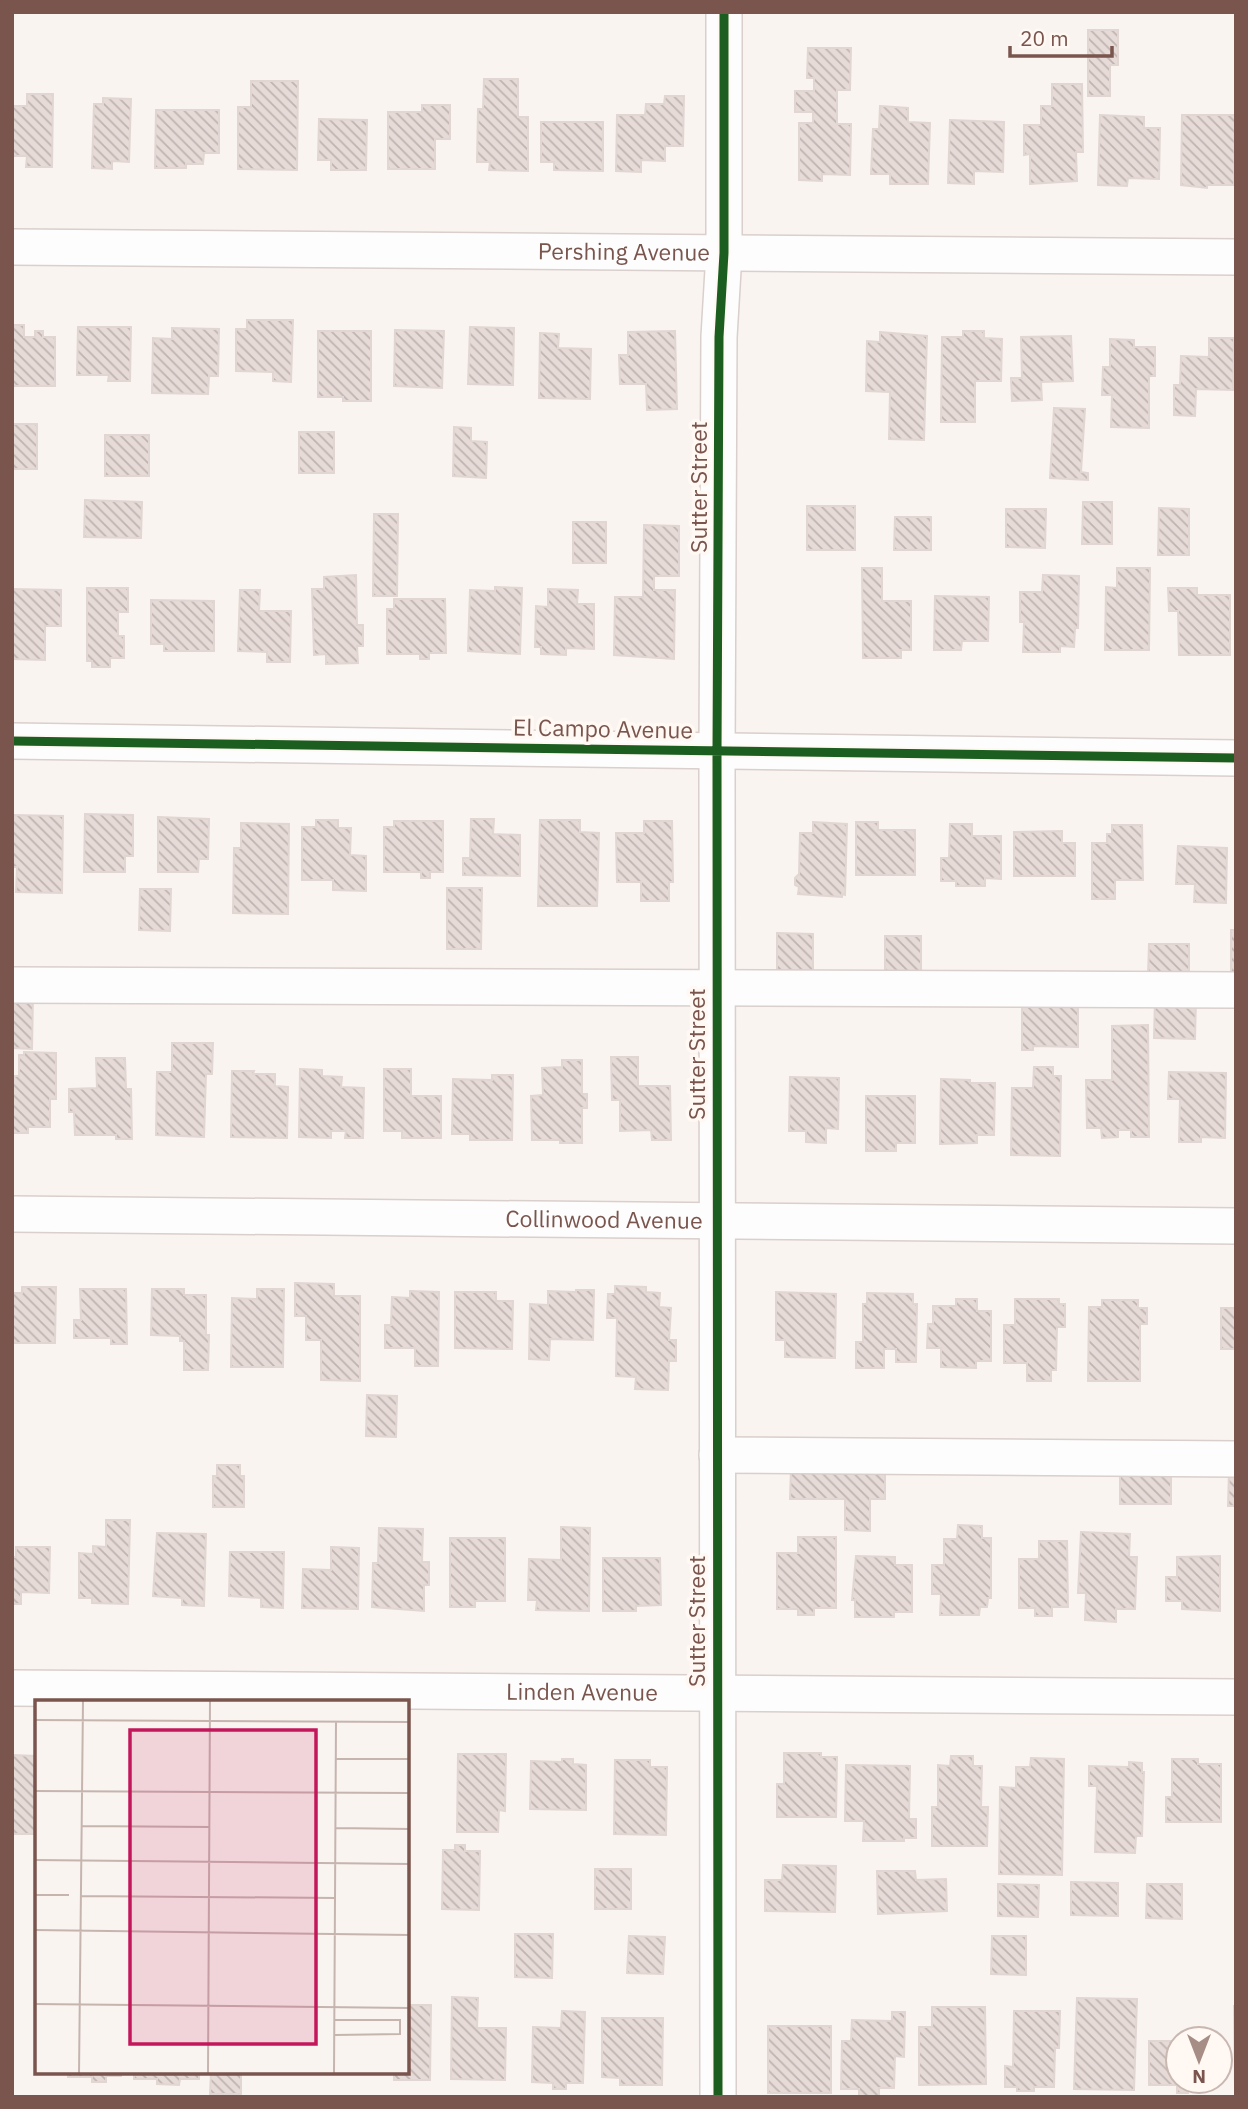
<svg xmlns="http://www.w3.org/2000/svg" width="1248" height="2109" font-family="'IBM Plex Sans',sans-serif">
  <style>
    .building { fill: url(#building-back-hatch); stroke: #e2d6d2; stroke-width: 2 }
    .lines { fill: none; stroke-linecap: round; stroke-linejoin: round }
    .minor-casing { stroke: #d9cfcc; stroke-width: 38 }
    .minor { stroke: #fefdfd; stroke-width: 35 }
    .cycleway-casing { stroke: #fff8f3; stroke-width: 13 }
    .cycleway { stroke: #1b5e20; stroke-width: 9 }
    .labels { text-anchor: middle; stroke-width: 7; stroke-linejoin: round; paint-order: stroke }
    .street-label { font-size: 23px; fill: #79554d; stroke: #fff8f3 }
    .inset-road { fill: none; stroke: #c6b4af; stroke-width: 2 }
    .view { fill: #c2185b; fill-opacity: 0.15; stroke: #c2185b; stroke-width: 3.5 }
    .inset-edge { fill: none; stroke: #79554d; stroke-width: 3.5 }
  </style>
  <defs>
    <pattern id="building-back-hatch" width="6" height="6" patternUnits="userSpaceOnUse" patternTransform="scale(1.75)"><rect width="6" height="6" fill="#e6dbd7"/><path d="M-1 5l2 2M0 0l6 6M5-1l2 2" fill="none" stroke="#bfb4b1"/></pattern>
  </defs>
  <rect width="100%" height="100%" fill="#f9f4f0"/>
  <!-- building -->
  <path class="building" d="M1088,30H1118V65H1110V96H1088Z
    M808,48H851L850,90H837V124H851L850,175L822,174V181L799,180V123H813V112H795V91H814V78H807Z
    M484,79H518V117H528V171L489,170L490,162H477L478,109H483Z
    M251,81H298L297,170L238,169V107H251Z
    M1052,84H1082L1083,152H1076L1077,181L1030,184V154L1024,155V125H1041V106H1052Z
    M27,94H53L52,167H26L27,156H12V106H27Z
    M665,96H684L683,146H665V161L641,160V172L616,171L617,115H645L646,104H664Z
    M103,98L131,99L129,162L112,161V169L92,168L94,104H103Z
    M422,105H450V139H435V169H388V112H422Z
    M880,106L908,108V122L930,123L928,184H890V174H871L873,129H879Z
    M156,110H219V153H204L203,164H186V168H155Z
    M1100,115L1144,117V128H1160L1159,179L1128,178L1127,186L1098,185Z
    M1182,115H1235L1234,185H1207V188L1181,185Z
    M319,119L367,120L366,170H331V160H318Z
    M950,120L1004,122L1003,172L974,171V184L948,183Z
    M541,122H603V171L554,170V162H541Z
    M247,320H293L291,382L273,381V372L236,371V329H247Z
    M12,325H24V337H35V331H43V337H55V386H12Z
    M78,327H131L130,381H108L109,375H77Z
    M470,327L514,328L513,385L468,384Z
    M172,328L219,329L218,376H209L208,394L152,393L153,338L172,339Z
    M395,330L444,331L442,388L394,386Z
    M318,331H371V401H343V397H318Z
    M675,331L677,409L647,410L646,384H620L619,355H628V332Z
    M963,331H984V338L1002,339L1001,381H975V422H941L942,337H963Z
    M880,332L927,336L924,440L889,439L890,392L866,391L867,341L880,342Z
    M540,333L559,334L558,348L591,349L590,399L539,398Z
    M1071,336L1073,381L1041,382L1042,400L1012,401L1011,378H1022L1021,337Z
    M1209,338H1234L1233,390L1196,389L1195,416L1174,415V385H1180L1181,356L1209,357Z
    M1110,339L1134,340V347H1155V376H1149V428L1111,427L1112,395H1102L1103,367H1110Z
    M1054,408L1085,409L1081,472L1088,473V480L1050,478Z
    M12,424H37V469H12Z
    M454,427L471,428V441L487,442L486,478L453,476Z
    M299,432H334V473H299Z
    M105,435H149V476H105Z
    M85,500L142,502L141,538L84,537Z
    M1083,502H1112V544H1082Z
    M807,506H855V550H807Z
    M1159,508L1189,509V555H1158Z
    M1006,509H1046L1045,548L1006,547Z
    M374,514H398L397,596H373Z
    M895,517H931V550H894Z
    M573,522H606V563H573Z
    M644,525L679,526V576H654V590H675L674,659L614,655L615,597H643Z
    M862,568H882V601H911V650H901V658H863Z
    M1117,568H1150L1149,650H1105L1106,587L1117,588Z
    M356,575L357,625H363V646H357L358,663L326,664V654L314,655L312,589H324V577Z
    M1043,575L1079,576L1078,628H1075L1074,647L1060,646V652H1023L1024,622H1020V592H1042Z
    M495,587L522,588L520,654L468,651L470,590L495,591Z
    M87,588H128V612H118V636H124V658H110V667H92V661H87Z
    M1168,588H1197V595H1230V655H1179L1178,611H1169Z
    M12,589L61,590V626H45V660L12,659Z
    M548,589L578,590L577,604H594V649L566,648V655L541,654V647H535L536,606L548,607Z
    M240,590H260L259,611H291L290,662H267V652L238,651Z
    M935,596L989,597L988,641H962L961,650H934Z
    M394,599H445L446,653H429V659H420V654H387V609H394Z
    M151,600L214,601V651H164V644H151Z
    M85,814L133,815V856H125V872H84Z
    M12,815L63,816L62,893L16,892L17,867H12Z
    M158,817L209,819L208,859H199L198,872H158Z
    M471,819H494L493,834L520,835V876L463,875V858H470Z
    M316,820H338V828H351L350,855L366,856V891L333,890V880H302V827H316Z
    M540,820H580V832L599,833L597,906H538Z
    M394,821H443V872H430V878H421V872H384V827H394Z
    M644,821H672L673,882H669V901H641V882H617L616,833H644Z
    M813,822L847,824L845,895L842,894V897L798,894L799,887L795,885V878L799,874L800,833H813Z
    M856,822H878V830H915V875H856Z
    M241,823L289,824L288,914L233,913L234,848H241Z
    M950,824H972V836H1001V879L985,878V886H956V881H941V858H949Z
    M1112,825H1142L1143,880H1115V899H1092V843H1107V834H1112Z
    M1062,831V843H1075V876H1014V832Z
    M1178,846L1227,848L1226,903L1194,902L1195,884H1176Z
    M447,888H482L481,949H447Z
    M140,889H171L170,931L139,930Z
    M1231,930H1236V973H1231Z
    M777,933L813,934V974L777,973Z
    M885,936H921V972H885Z
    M1149,944H1189V976L1148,975Z
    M12,996H33L32,1049L12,1048Z
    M1155,998H1196L1195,1039L1154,1038Z
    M1022,999L1078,1000V1047L1033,1046V1050H1022Z
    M1148,1025L1149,1137H1131V1130H1118V1137L1102,1138L1101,1128H1087L1086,1080H1112V1026Z
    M172,1043H213L212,1074H206L204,1137L156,1135L157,1072H172Z
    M24,1052L56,1053V1099H50V1127H28V1133H12V1076H19V1055H24Z
    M611,1057H638V1086H670L671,1140H652L651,1130L620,1131V1100H612Z
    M96,1058H125L126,1089H131L132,1139H116V1135H75L74,1112H69V1089L97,1088Z
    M562,1060H582V1094H587V1108H582V1143H560V1140H532L531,1096L543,1095L542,1068L562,1067Z
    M1034,1067H1053V1076H1061L1060,1156L1011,1155L1012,1088H1033Z
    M300,1069L322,1070V1076L342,1077L341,1087L364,1088L363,1138H345L346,1131H331V1138L299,1137Z
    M384,1069H411V1096H441V1138H402V1131H384Z
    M232,1071H254L253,1074H275V1086L288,1087L287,1138L231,1137Z
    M1169,1072L1226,1073L1225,1138L1201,1137V1142H1179L1180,1099H1168Z
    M492,1075H513L512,1140H470V1134H452L453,1079L492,1080Z
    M790,1077L839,1078L838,1129L826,1128V1143L806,1142V1131H789Z
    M941,1079L970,1080V1083H995L994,1135H977V1143L940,1144Z
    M866,1096H915V1143H896V1151H866Z
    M295,1283L334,1284V1296H360V1381L321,1380V1340H306V1316H295Z
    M615,1286L646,1287V1292L660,1293L659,1307L671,1308L669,1340H676V1361H669L668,1390L635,1389L636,1377L616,1376L617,1318H607L608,1294H615Z
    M22,1287H56L55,1343H12V1293H22Z
    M80,1289H126L127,1344H111V1338H74V1320H81Z
    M152,1289H184V1295H206V1335H209L208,1370H184V1341H180V1336L151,1335Z
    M257,1289H284L283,1367H231L232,1298L257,1299Z
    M576,1290H594L593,1340L550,1339L549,1360L529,1359L530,1304L548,1305V1291L576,1292Z
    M410,1291L439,1292L438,1366H415V1348H385V1325H391L392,1297L410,1298Z
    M455,1292H496V1301H513L512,1349L455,1348Z
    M776,1292L836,1294L835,1358L785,1357V1340H776Z
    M867,1293L913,1294V1304H917L916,1362H896V1349H884V1368H856V1342H863V1304H867Z
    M956,1299H977V1311H991V1361H976V1368L941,1367V1348H927L928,1324H933V1306H956Z
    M1015,1299H1059V1304H1065V1327H1057L1056,1370H1051V1381H1027V1363H1004V1325H1015Z
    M1102,1300H1138V1308H1147V1324H1140V1381H1088L1089,1307H1102Z
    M1221,1308H1236V1349H1221Z
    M367,1395L397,1396L396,1437L366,1436Z
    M217,1465H240V1476H244V1507H213V1476H217Z
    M885,1467V1499H870V1531L845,1530V1499H790L791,1468Z
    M1120,1469L1171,1472V1504H1120Z
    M1229,1470H1236V1506H1228Z
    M106,1520H130L128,1604L92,1603V1598H79V1553L93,1554V1546L106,1547Z
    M958,1525L982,1526V1538H991V1598H988L987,1607H980L979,1615H940L941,1594H932V1565H944V1539H957Z
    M561,1527L590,1528L589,1611L536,1610L537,1600H528L529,1559L561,1560Z
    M379,1528L423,1529L422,1562H429V1585H424V1611L372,1607L373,1563H378Z
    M1081,1532L1130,1534L1129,1557H1137L1135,1609H1116V1622L1085,1620L1086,1593H1078Z
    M157,1533L206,1534L204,1606L182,1605V1598L153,1596Z
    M798,1537H836V1608H814V1615H798V1609H777V1553H798Z
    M450,1538H505V1601H475V1607H450Z
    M1039,1541H1067L1068,1607H1052V1616H1035V1608H1019V1559H1039Z
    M16,1547H50L49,1593L21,1592V1604H12V1557H16Z
    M331,1547L359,1548L358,1609L302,1608L303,1569L331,1570Z
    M230,1552H284L283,1608L261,1607V1598L229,1596Z
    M856,1556L895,1557V1565H912V1612H894V1617H855V1600H852Z
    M1220,1556V1611L1182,1609V1601H1166V1577H1177V1557Z
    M603,1558H660L661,1605L636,1606V1611H603Z
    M784,1753H821V1757H837L836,1817H777V1784H784Z
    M458,1754H506L505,1811L499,1810L498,1832H457Z
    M12,1755L37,1756V1834H12Z
    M951,1756H973V1766H982L981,1807H988L987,1846H932V1807H938V1765L950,1766Z
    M1031,1758L1064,1759L1062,1875L999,1874L1000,1787L1016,1788V1767H1030Z
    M562,1759H573V1764L586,1765V1810L530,1809L531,1761L562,1762Z
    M1172,1759H1198V1764H1221V1822H1166V1797H1172Z
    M615,1760H650V1767H667L666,1835L614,1834Z
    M1129,1762L1142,1763V1772H1144L1142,1836H1136L1135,1853L1095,1852L1097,1786H1089V1766L1129,1767Z
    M846,1765L910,1766L909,1819H916V1838H904V1841H863L864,1821H845Z
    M455,1845H465V1851H480L479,1910L442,1909L443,1850H455Z
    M783,1865L836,1866L835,1912L765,1911V1880H782Z
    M595,1869H631V1909H595Z
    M877,1871H915L916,1880L946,1879L947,1911L878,1914Z
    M1071,1882L1118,1883V1916L1071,1915Z
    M998,1884L1039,1885L1038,1917L998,1916Z
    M1147,1884H1182V1919L1146,1918Z
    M515,1934H553L552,1978L515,1977Z
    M629,1936L665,1937L663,1974L627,1973Z
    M992,1936H1026V1975L991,1974Z
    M452,1997L478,1998L477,2028H506L505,2080L451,2079Z
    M1077,1998L1137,1999L1134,2090L1074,2089Z
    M408,2005H431L430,2080H394V2072H408Z
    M1234,2006H1236V2087H1235Z
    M932,2007H985L986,2084L919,2085V2027H932Z
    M562,2011L585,2012L583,2083H566V2089H553V2083L532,2082L533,2027L561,2028Z
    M1014,2011H1060L1059,2048H1055L1054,2087H1034V2091H1017V2087H1005V2066L1013,2067Z
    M892,2012H905L904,2057L895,2056L894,2088H879V2097H859V2089H841L842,2041H851L852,2020L892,2021Z
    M602,2018H663L662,2085H620V2078L602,2077Z
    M768,2026H831V2093H768Z
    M1149,2041H1178V2081H1201V2086H1189L1188,2093H1177V2085H1149Z
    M68,2072H121V2076H106V2082H92V2077H68Z
    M134,2072H199V2079H180L179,2085L157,2084V2079H134Z
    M211,2072H241V2094H210Z"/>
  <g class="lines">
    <!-- minor casing -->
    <g class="minor-casing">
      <g id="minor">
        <path id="s1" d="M12,247L1236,257"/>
        <path d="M12,741L1236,758"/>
        <path d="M12,985L1236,990"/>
        <path id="s2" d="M12,1214L1236,1226"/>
        <path d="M717,1455L1236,1459"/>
        <path id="s3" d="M12,1688L1236,1697"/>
        <path d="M718,2097L717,750L719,337L724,253V12"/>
      </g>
    </g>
    <!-- minor -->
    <use href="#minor" class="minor"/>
    <!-- cycleway casing -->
    <g class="cycleway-casing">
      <path id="cycleway" d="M12,741L1236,758
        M718,2097L717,750L719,337L724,253V12"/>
    </g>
    <!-- cycleway -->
    <use href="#cycleway" class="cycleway"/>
  </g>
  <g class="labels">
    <!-- street labels -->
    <g class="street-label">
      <text dy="8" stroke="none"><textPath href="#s1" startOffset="612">Pershing Avenue</textPath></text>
      <text transform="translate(699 487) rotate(-90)" y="8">Sutter Street</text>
      <text transform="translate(603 729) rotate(1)" y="8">El Campo Avenue</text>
      <text transform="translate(697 1054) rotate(-90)" y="8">Sutter Street</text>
      <text dy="8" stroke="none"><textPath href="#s2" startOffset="592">Collinwood Avenue</textPath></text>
      <text transform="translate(697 1621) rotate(-90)" y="8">Sutter Street</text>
      <text dy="8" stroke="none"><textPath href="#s3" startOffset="570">Linden Avenue</textPath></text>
    </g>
  </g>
  <!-- overview -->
  <g transform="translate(35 1700)">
    <rect width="374" height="374" fill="#f9f4f0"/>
    <path class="inset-road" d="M0,20L375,22M301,59H375M0,91L375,93M47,126L174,127M301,128L375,129M0,160L375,164M0,195H34M46,196L300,198M0,230L375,235M0,304L375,308M300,335L365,334V320H300M44,374L48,1M173,374L175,1M299,374L301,22"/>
    <path class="view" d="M95,30H281V344H95Z"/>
    <rect width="374" height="374" class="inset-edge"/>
  </g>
  <!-- border -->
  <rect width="1248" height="2109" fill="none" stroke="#79554d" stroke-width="28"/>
  <!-- north arrow -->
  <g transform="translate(1199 2060) rotate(180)"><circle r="33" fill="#fff8f3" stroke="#c9b7b1" stroke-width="2"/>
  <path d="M0-5L12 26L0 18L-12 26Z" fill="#a68d86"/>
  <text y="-10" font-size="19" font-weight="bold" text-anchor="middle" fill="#79554d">N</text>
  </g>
  <!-- scale -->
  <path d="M1010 46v10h102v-10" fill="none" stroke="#79554d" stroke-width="3.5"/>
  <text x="1020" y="46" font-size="21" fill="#79554d" stroke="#fff8f3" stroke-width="5" paint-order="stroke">20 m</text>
</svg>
